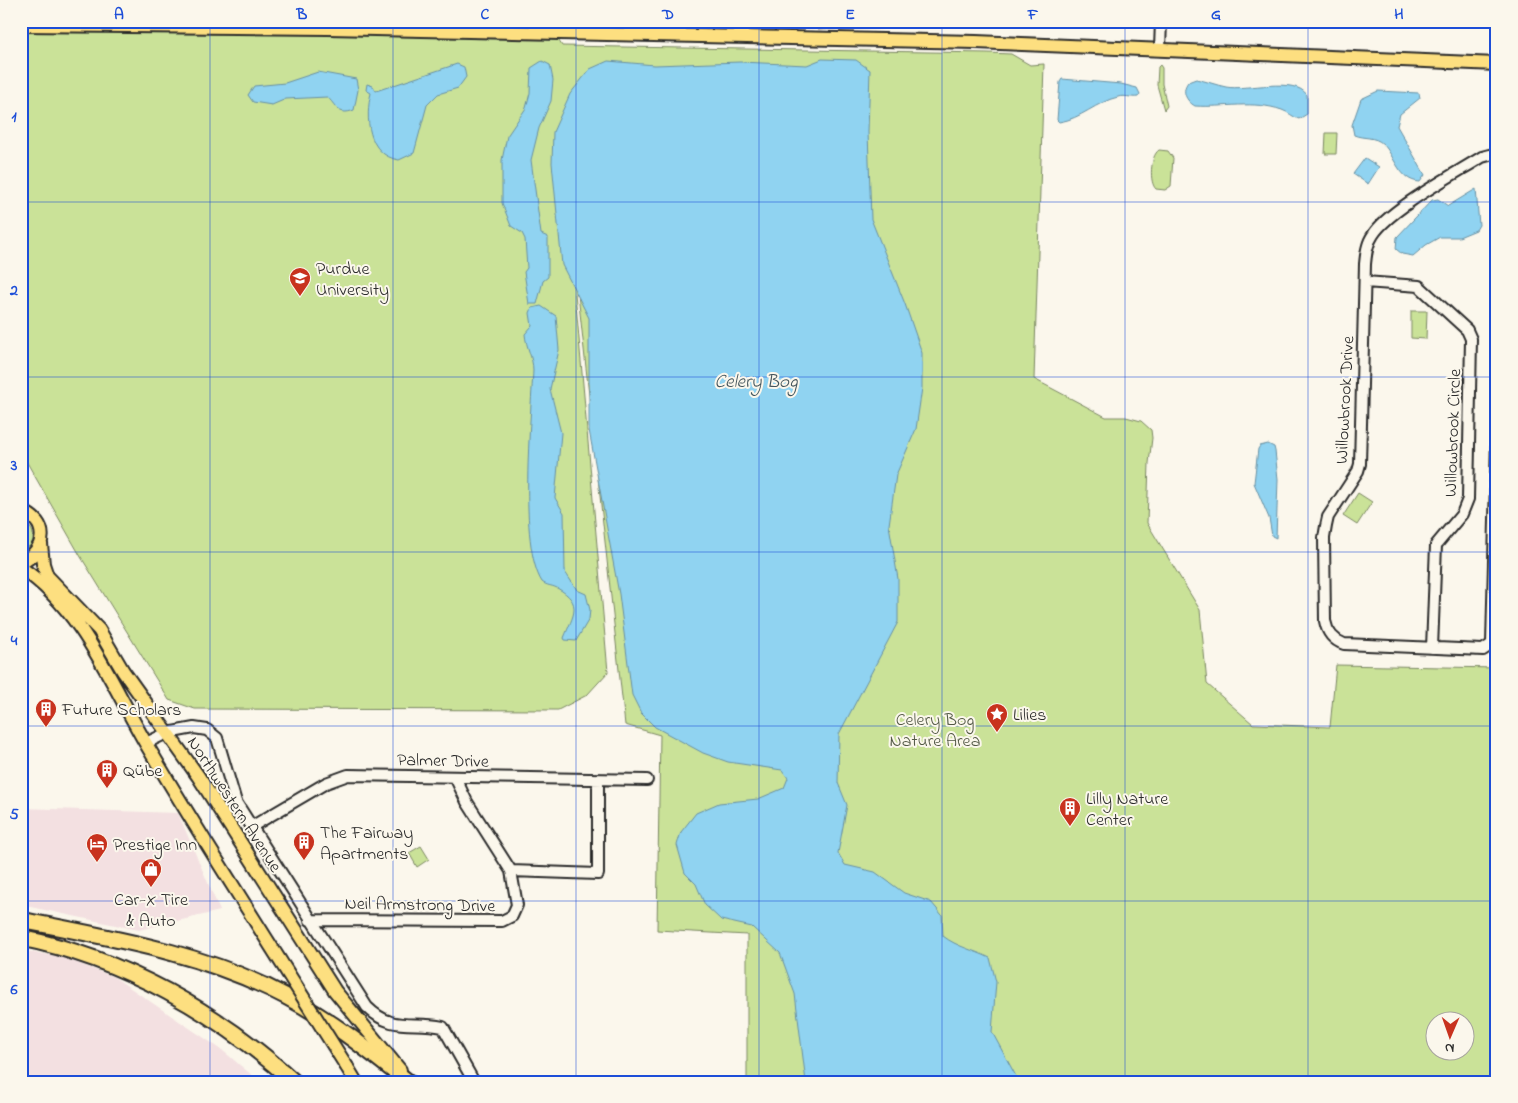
<svg xmlns="http://www.w3.org/2000/svg" width="1518" height="1103" font-family="'Indie Flower',sans-serif">
  <style>
    .built { fill: #f3e0e1 }
    .green { fill: #cae298; stroke: #7a8662; fill-rule: evenodd }
    .water { fill: #90d3f1; stroke: #6890a2 }
    .lines { fill: none; stroke-linecap: round; stroke-linejoin: round }
    .minor-casing { stroke: #2b2b2b; stroke-width: 14 }
    .major-casing { stroke: #2b2b2b; stroke-width: 16 }
    .highway-casing { stroke: #2b2b2b; stroke-width: 19 }
    .minor { stroke: #fbf7ec; stroke-width: 10 }
    .major { stroke: #fddf80; stroke-width: 12 }
    .highway { stroke: #fddf80; stroke-width: 15 }
    .major-bridge-casing { stroke: #2b2b2b; stroke-width: 16; stroke-linecap: butt }
    .major-bridge { stroke: #fddf80; stroke-width: 12 }
    .grid { fill: none; stroke: #1d4ed8; stroke-width: 1; stroke-opacity: 0.55 }
    .labels { text-anchor: middle; stroke-width: 4; stroke-linejoin: round; paint-order: stroke }
    .poi-label { font-size: 18px; fill: #2b2b2b; stroke: #fbf7ec; text-anchor: start }
    .street-label { font-size: 18px; fill: #2b2b2b; stroke: #fbf7ec }
    .park-label { font-size: 18px; fill: #535946; stroke: #fbf7ec }
    .water-label { font-size: 19px; font-style: italic; fill: #44555c; stroke: #fbf7ec }
    .neatline { fill: none; stroke: #1d4ed8; stroke-width: 2 }
    .grid-label { font-size: 16px; text-anchor: middle; font-weight: bold; fill: #1d4ed8 }
  </style>
  <rect width="100%" height="100%" fill="#fbf7ec"/>
  <filter id="ink" filterUnits="userSpaceOnUse"><feTurbulence type="fractalNoise" baseFrequency=".02" numOctaves="2"/><feDisplacementMap in="SourceGraphic" scale="10" xChannelSelector="R" yChannelSelector="G"/><feConvolveMatrix kernelMatrix="1 2 1 2 8 2 1 2 1" color-interpolation-filters="sRGB"/></filter>
  <g filter="url(#ink)">
    <!-- built -->
    <path class="built" d="M21,808L178,813L220,911L139,930L21,905Z
      M21,950L62,957L114,977L222,1050L260,1082H21Z"/>
    <!-- green -->
    <path class="green" d="M21,21H547L562,46L988,53L1011,54L1030,65L1044,64L1034,379L1106,417H1126L1141,421L1151,430L1152,438L1149,463L1147,523L1200,610L1207,684L1253,724L1330,727L1336,665L1497,668V1082H747V935L657,930L660,735L625,725L564,166L608,672L587,695L558,710L195,709L169,700L81,557L21,452ZM1436,1020H1466V1050H1436Z
      M1160,65L1162,68V84L1167,106L1164,110L1157,85L1158,67Z
      M1326,133H1337L1336,154H1325Z
      M1159,150L1168,151L1173,158L1171,186L1165,190L1156,189C1149,183 1150,156 1159,150Z
      M1411,311H1427L1426,339L1411,338Z
      M1358,493L1372,502L1357,525L1343,516Z
      M21,521C32,526 36,534 31,545L21,552Z
      M421,846L429,859L417,867L409,853Z"/>
    <!-- water -->
    <path class="water" d="M822,59L856,60L870,70L868,132L871,219L905,304L922,353V388L916,429L896,475L889,525L898,579V622L839,734L838,783L847,805L838,853L845,865L875,872L904,893L931,902L942,915L943,936C957,947 974,950 990,958L996,982L992,1032L1018,1080L1022,1082H806L795,994L780,953L752,927L721,920L705,905L696,884L685,873L677,845L681,832L696,813L719,803L758,799L784,788L788,778L782,770L728,762L703,753L655,727L641,713L632,695L619,594L589,430V318L562,265L552,163L553,132L570,94L590,69L608,61L655,65L740,62L807,65Z
      M542,61L550,65L553,80L551,101L539,128L531,160L541,234L548,237V277L543,281L537,304H529L524,272L527,268L525,239L522,233L511,226L502,203V160L507,136L526,108L530,93L531,68Z
      M457,64L464,67L466,77L458,88L438,94L427,105L414,153L399,160C367,155 365,117 371,93L366,90L367,84L373,86L376,91Z
      M318,72L356,79L358,90L354,110C337,117 336,104 327,97L286,99L272,105L253,102L248,95L254,86L285,83Z
      M1062,79L1121,84L1137,88L1140,94L1138,97C1131,98 1124,95 1118,97C1096,102 1081,119 1059,122L1057,120L1060,82Z
      M1196,79C1206,81 1216,85 1226,87C1246,91 1295,76 1307,95V114L1299,119C1293,117 1288,112 1282,110C1253,100 1224,108 1195,106C1186,101 1181,91 1188,82Z
      M1378,91L1419,93L1420,98L1400,114L1397,126L1425,175L1420,182C1399,181 1395,156 1383,144C1375,136 1363,139 1354,135L1352,125L1361,99Z
      M1365,158L1379,167L1368,184L1353,174Z
      M1476,189L1479,225L1476,230L1459,237H1440L1426,245L1413,256L1402,254L1396,249L1397,237L1432,200L1438,199L1448,206Z
      M541,306L556,316L559,350L550,389L561,433L555,498L564,513L565,572L577,590L586,594L590,610L589,619L576,641L565,640L564,638C573,615 584,603 557,588C551,585 547,586 542,582C518,544 531,418 533,370C533,358 526,347 525,334L532,326L530,313L532,308Z
      M1268,444L1274,447L1275,451L1278,479L1276,538L1272,536L1269,518L1254,483L1258,449L1260,446Z"/>
    <g class="lines">
      <!-- minor casing -->
      <g class="minor-casing">
        <path id="minor" d="M1160,49L1161,21
          M1497,153L1482,157C1455,174 1388,210 1373,235C1367,243 1366,254 1365,264L1360,464L1358,471L1328,517L1326,526L1324,538L1325,621C1327,632 1333,640 1344,644L1483,650L1492,644L1497,437
          M1365,282L1419,286L1467,330L1471,339L1468,499L1462,514L1436,545L1432,648
          M146,743L167,733L194,728L207,730L217,738L236,802L367,1007C393,1033 412,1020 443,1027L474,1082
          M455,777L467,802L511,871L598,874V780
          M251,827L326,783L348,775L647,780
          M310,920L502,921L512,916L517,905L511,871"/>
      </g>
      <!-- major casing -->
      <g class="major-casing">
        <path id="major" d="M21,25L328,28L976,42L1497,64
          M21,511C50,522 47,550 21,563
          M41,544L43,564L47,576L99,630L123,671L198,776L335,991L400,1070
          M21,568C81,607 111,683 145,742C177,797 211,851 245,905
          M347,1067L356,1082"/>
      </g>
      <!-- highway casing -->
      <g class="highway-casing">
        <path id="highway" d="M21,920C111,938 205,953 287,997C331,1020 369,1051 408,1082
          M21,938C122,958 219,1013 294,1082"/>
      </g>
      <!-- minor -->
      <use href="#minor" class="minor"/>
      <!-- major -->
      <use href="#major" class="major"/>
      <!-- highway -->
      <use href="#highway" class="highway"/>
      <!-- major-bridge casing -->
      <g class="major-bridge-casing">
        <path id="major-bridge" d="M245,905L347,1067"/>
      </g>
      <!-- major-bridge -->
      <use href="#major-bridge" class="major-bridge"/>
    </g>
  </g>
  <!-- grid -->
  <path class="grid" d="M210,21V1082M393,21V1082M576,21V1082M759,21V1082M942,21V1082M1125,21V1082M1308,21V1082M21,202H1497M21,377H1497M21,552H1497M21,726H1497M21,901H1497"/>
  <!-- icons -->
  <defs>
    <g id="university-pin" transform="scale(1.125)"><path d="M0 17L-7.5 6A9.5 9.5 0 1 1 7.5 6Z" fill="#c8321e" stroke="#fbf7ec"/><path d="M0-5L7-2L0 1L-7-2ZM-4 1L0 2.5L4 1V4Q0 6-4 4Z" fill="#fff"/></g>
    <g id="building-pin" transform="scale(1.125)"><path d="M0 17L-7.5 6A9.5 9.5 0 1 1 7.5 6Z" fill="#c8321e" stroke="#fbf7ec"/><path d="M-4-6H4V6H1V3H-1V6H-4ZM-2.5-4.3h1.7v1.8h-1.7ZM.8-4.3h1.7v1.8H.8ZM-2.5-1h1.7V.8h-1.7ZM.8-1h1.7V.8H.8Z" fill="#fff"/></g>
    <g id="sight-pin" transform="scale(1.125)"><path d="M0 17L-7.5 6A9.5 9.5 0 1 1 7.5 6Z" fill="#c8321e" stroke="#fbf7ec"/><path d="M0-6L1.8-2.2L6-1.7L2.9 1.2L3.7 5.4L0 3.3L-3.7 5.4L-2.9 1.2L-6-1.7L-1.8-2.2Z" fill="#fff"/></g>
    <g id="hotel-pin" transform="scale(1.125)"><path d="M0 17L-7.5 6A9.5 9.5 0 1 1 7.5 6Z" fill="#c8321e" stroke="#fbf7ec"/><path d="M-6-4.5h1.5V1H6V5H4.5V3h-9V5H-6ZM-4 0a1.8 1.8 0 1 1 3.6 0ZM.5 0V-2.5h3Q6-2.5 6 0Z" fill="#fff"/></g>
    <g id="shop-pin" transform="scale(1.125)"><path d="M0 17L-7.5 6A9.5 9.5 0 1 1 7.5 6Z" fill="#c8321e" stroke="#fbf7ec"/><path d="M-5-2.5h2.3a2.7 3.5 0 0 1 5.4 0H5L5.5 6h-11ZM-1.5-2.5h3a1.5 2.3 0 0 0-3 0Z" fill="#fff"/></g>
  </defs>
  <g fill-rule="evenodd">
    <use href="#university-pin" x="300" y="278"/>
    <use href="#building-pin" x="46" y="709"/>
    <use href="#sight-pin" x="997" y="714"/>
    <use href="#building-pin" x="107" y="770"/>
    <use href="#building-pin" x="1070" y="808"/>
    <use href="#building-pin" x="304" y="842"/>
    <use href="#hotel-pin" x="97" y="844"/>
    <use href="#shop-pin" x="151" y="869"/>
  </g>
  <g class="labels">
    <!-- poi labels -->
    <g class="poi-label">
      <text x="316" y="274">Purdue<tspan x="316" dy="21">University</tspan></text>
      <text x="62" y="715">Future Scholars</text>
      <text x="1013" y="720">Lilies</text>
      <text x="123" y="776">Qübe</text>
      <text x="1086" y="804">Lilly Nature<tspan x="1086" dy="21">Center</tspan></text>
      <text x="320" y="838">The Fairway<tspan x="320" dy="21">Apartments</tspan></text>
      <text x="113" y="850">Prestige Inn</text>
      <text x="151" y="905" text-anchor="middle">Car-X Tire<tspan x="151" dy="21">&amp; Auto</tspan></text>
    </g>
    <!-- street labels -->
    <g class="street-label">
      <text transform="translate(1344 400) rotate(-87)" y="6">Willowbrook Drive</text>
      <text transform="translate(1452 433) rotate(-88)" y="6">Willowbrook Circle</text>
      <text transform="translate(443 760) rotate(1)" y="6">Palmer Drive</text>
      <text transform="translate(235 804) rotate(57)" y="6">Northwestern Avenue</text>
      <text transform="translate(420 904) rotate(1)" y="6">Neil Armstrong Drive</text>
    </g>
    <!-- park labels -->
    <g class="park-label">
      <text x="935" y="725">Celery Bog<tspan x="935" dy="21">Nature Area</tspan></text>
    </g>
    <!-- water labels -->
    <g class="water-label">
      <text x="756" y="387">Celery Bog</text>
    </g>
  </g>
  <!-- margin -->
  <rect width="1518" height="1103" fill="none" stroke="#fbf7ec" stroke-width="55"/>
  <!-- north arrow -->
  <g transform="translate(1450 1036) rotate(182)"><circle r="24" fill="#fbf7ec" stroke="#a8a59f"/>
  <path d="M0-4L9 19L0 12L-9 19Z" fill="#c8321e"/>
  <text y="-8" font-size="14" font-weight="bold" text-anchor="middle" fill="#2b2b2b">N</text>
  </g>
  <rect x="28" y="28" width="1462" height="1048" class="neatline"/>
  <g class="grid-label">
    <text x="119" y="19">A</text>
    <text x="302" y="19">B</text>
    <text x="485" y="19">C</text>
    <text x="668" y="19">D</text>
    <text x="850" y="19">E</text>
    <text x="1033" y="19">F</text>
    <text x="1216" y="19">G</text>
    <text x="1399" y="19">H</text>
    <text x="14" y="121">1</text>
    <text x="14" y="295">2</text>
    <text x="14" y="470">3</text>
    <text x="14" y="645">4</text>
    <text x="14" y="819">5</text>
    <text x="14" y="994">6</text>
  </g>
</svg>
